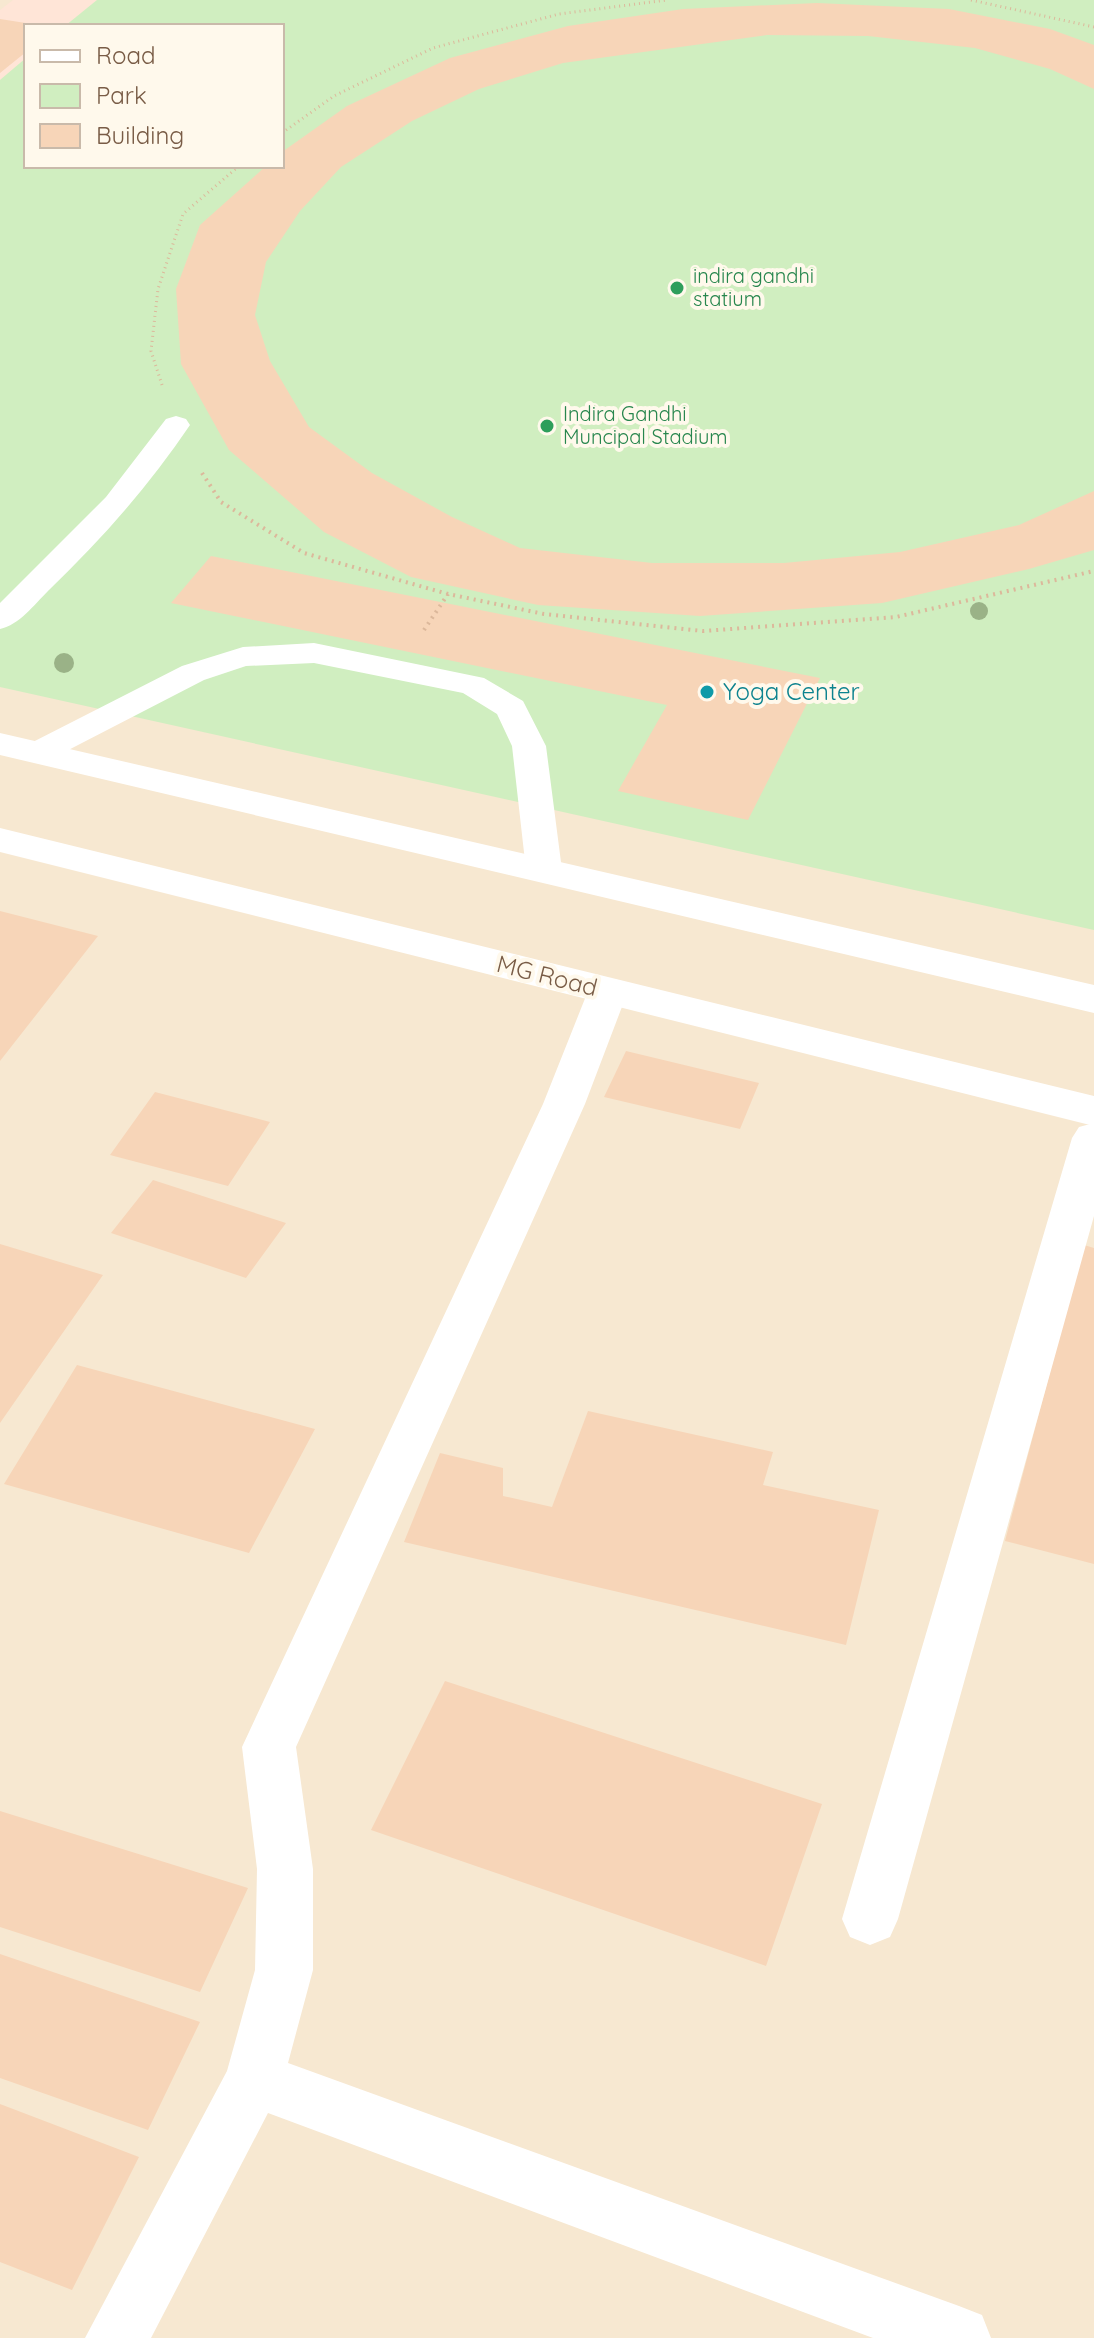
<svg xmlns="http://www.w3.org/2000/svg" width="1094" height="2338" font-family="Quicksand,sans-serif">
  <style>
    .residential { fill: #f7e8d1; fill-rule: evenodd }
    .commercial { fill: #ffe5d7 }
    .green { fill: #d0eec0 }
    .building { fill: #f7d5b8 }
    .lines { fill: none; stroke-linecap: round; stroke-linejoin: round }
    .path-far1 { stroke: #dcb89b; stroke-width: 3; stroke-dasharray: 1 4; stroke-linecap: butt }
    .path { stroke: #dcb89b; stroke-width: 4; stroke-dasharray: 2 5; stroke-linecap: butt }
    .service { fill: #fff; fill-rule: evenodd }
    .minor { fill: #fff; fill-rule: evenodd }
    .secondary { fill: #fff; fill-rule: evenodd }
    .tree { fill: #9ab287 }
    .leisure-dot { fill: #2e9e5b; stroke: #fff9ec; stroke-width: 3 }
    .culture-dot { fill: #0f9aa8; stroke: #fff9ec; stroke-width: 3 }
    .labels { text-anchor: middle; stroke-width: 8; stroke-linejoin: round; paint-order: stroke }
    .far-leisure-label { font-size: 20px; fill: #27864d; stroke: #fff9ec; text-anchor: start }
    .culture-label { font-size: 24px; fill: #0d838f; stroke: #fff9ec; text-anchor: start }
    .street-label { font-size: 24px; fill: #795c46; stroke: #fff9ec }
  </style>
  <rect width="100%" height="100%" fill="#fef6e3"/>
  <!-- residential -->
  <path class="residential" d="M0,0H1094V2338H0ZM26,26H282V166H26Z"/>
  <!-- commercial -->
  <path class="commercial" d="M13,0H97L65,26H26V58L0,80V10Z"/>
  <!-- green -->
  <path class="green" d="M97,0H1094V930L0,687V80L26,58V166H282V26H65Z"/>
  <!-- building -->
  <path class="building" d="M817,3L949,9L1050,29L1094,45V89L1050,69L975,48L868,36L767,35L563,63L479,89L412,121L341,167L300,211L266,262L255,315L270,361L309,427L372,473L452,517L520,548L652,563H784L900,552L1019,525L1094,491V550L1029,569L882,603L700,616L538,605L411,577L324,532L229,450L181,364L176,289L200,225L266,166H282V152L347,106L450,58L568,26L683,9Z
    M0,19L32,24L26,26V52L0,73Z
    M211,556L820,678L748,820L618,791L667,705L171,603Z
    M0,911L98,936L0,1061Z
    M626,1051L759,1083L740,1129L604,1097Z
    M155,1092L270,1122L228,1186L110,1155Z
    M153,1180L286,1223L246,1278L111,1233Z
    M0,1244L103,1275L0,1423Z
    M1084,1245L1094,1248V1564L1005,1541Z
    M77,1365L315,1429L249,1553L4,1484Z
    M588,1411L773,1452L763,1485L879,1510L846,1645L404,1542L440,1453L503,1468V1496L552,1507Z
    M445,1681L822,1804L766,1966L371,1830Z
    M0,1811L248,1888L200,1992L0,1927Z
    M0,1954L200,2022L148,2130L0,2078Z
    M0,2104L139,2157L72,2290L0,2262Z"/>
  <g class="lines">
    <!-- path-far1 -->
    <path class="path-far1" d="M971,0L1094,27
      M282,133L334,96L433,48L559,14L667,0
      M162,385L151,351L158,289L183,214L239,166"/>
    <!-- path -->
    <path class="path" d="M202,473L221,502L304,553L448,594L544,614L703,631L896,617L1094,571
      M424,630L448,594"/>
    <!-- service -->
    <path class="service" d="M176,416L186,419L190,425C149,486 101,540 48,591C34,605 19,625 0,629V603L106,497L166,419Z
      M314,643L484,678L523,701L546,746L562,870L557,878L544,881L531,878L526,870L512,746L497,714L463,693L314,663L246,666L204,680L49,760L37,763L25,760L20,753L25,746L182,666L243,647Z"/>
    <!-- minor -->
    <path class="minor" d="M608,978L622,981L628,991L585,1104L296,1747L313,1869V1970L288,2063L959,2306L982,2315L991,2338H873L268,2113L151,2338H85L227,2071L255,1970L257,1869L242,1747L543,1104L588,991L594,981Z
      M1094,1123V1216L898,1919L890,1937L870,1945L850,1937L842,1919L1072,1138L1079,1127Z"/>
    <!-- secondary -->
    <path class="secondary" d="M0,733L1094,985V1013L0,755Z
      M0,828L1094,1096V1126L0,852Z"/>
  </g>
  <!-- trees -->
  <g class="tree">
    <circle cx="979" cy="611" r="9"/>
    <circle cx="64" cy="663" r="10"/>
  </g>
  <!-- markers -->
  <g class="leisure-dot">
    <circle cx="677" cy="288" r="8"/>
    <circle cx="547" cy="426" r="8"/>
  </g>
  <circle class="culture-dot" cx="707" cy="692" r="8"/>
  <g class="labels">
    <!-- far-leisure labels -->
    <g class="far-leisure-label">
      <text x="693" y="283">indira gandhi<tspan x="693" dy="23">statium</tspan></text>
      <text x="563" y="421">Indira Gandhi<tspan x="563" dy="23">Muncipal Stadium</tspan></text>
    </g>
    <!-- culture labels -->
    <g class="culture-label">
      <text x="723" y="700">Yoga Center</text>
    </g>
    <!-- street labels -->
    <g class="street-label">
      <text transform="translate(547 976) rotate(14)" y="8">MG Road</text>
    </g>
  </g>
  <!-- legend -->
  <rect x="24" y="24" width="260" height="144" fill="#fff9ec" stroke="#c9baaa" stroke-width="2"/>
  <rect x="40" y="50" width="40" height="12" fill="#ffffff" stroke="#c9baaa" stroke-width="2"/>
  <text x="96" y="64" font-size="24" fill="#795c46">Road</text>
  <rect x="40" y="84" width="40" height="24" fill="#d0eec0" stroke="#c9baaa" stroke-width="2"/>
  <text x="96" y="104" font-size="24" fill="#795c46">Park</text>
  <rect x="40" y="124" width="40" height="24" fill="#f7d5b8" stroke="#c9baaa" stroke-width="2"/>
  <text x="96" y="144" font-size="24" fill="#795c46">Building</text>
</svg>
